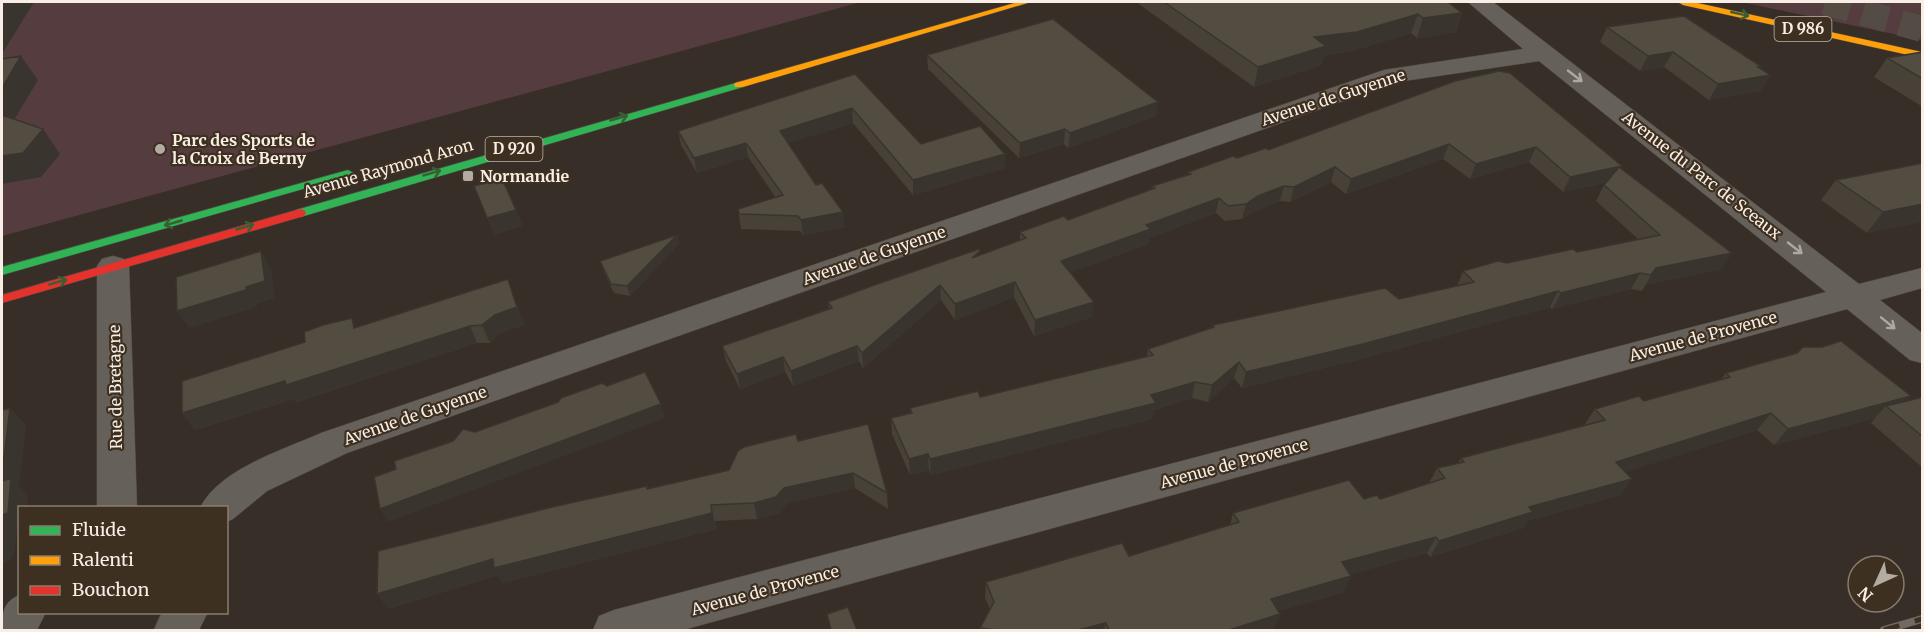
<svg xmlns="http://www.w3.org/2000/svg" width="1924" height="632" font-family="Merriweather,serif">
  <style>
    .green { fill: #553c3f }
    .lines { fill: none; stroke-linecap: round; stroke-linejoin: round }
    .highway-tunnel { stroke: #544c44; stroke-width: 26; stroke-dasharray: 26 13; stroke-linecap: butt }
    .street-casing { stroke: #524b43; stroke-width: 1 }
    .fast-casing { stroke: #524b43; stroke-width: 1 }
    .slow-casing { stroke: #524b43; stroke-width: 1 }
    .jam-casing { stroke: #524b43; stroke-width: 1 }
    .street { fill: #66605a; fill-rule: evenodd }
    .fast { fill: #30b455; fill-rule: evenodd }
    .slow { fill: #ff9f0a; fill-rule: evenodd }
    .jam { fill: #e5322d; fill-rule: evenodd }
    .rail-casing { stroke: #706a65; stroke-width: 8 }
    .rail { stroke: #3e3020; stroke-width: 5; stroke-dasharray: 16; stroke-linecap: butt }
    .wall { fill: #474138 }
    .shaded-wall { fill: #39352e }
    .building { fill: #524c41; stroke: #39352e; stroke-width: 1.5 }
    .oneway { stroke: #395e33 }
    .oneway2 { stroke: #afa7a0 }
    .poi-dot { fill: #b4aba2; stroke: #3e3020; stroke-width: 2 }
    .labels { text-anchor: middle; stroke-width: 4.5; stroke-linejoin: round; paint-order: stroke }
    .shield { fill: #3e3020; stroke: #c0b5aa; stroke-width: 1.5 }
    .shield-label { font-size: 15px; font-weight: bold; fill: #f8eee5 }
    .street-label { font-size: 16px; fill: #f8eee5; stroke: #3e3020 }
    .poi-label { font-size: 16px; font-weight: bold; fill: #f8eee5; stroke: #3e3020; text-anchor: start }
  </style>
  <rect width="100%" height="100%" fill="#372f27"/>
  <!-- green -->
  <path class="green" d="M2,2H861L2,236Z
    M1741,2H1922V40Z"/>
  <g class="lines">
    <!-- highway-tunnel -->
    <path class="highway-tunnel" d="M1825,2L1922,29"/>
    <!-- street casing -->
    <g class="street-casing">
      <path id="street" d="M1468,2H1493L1859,284L1922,268V288L1880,300L1922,333V363L1910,360L1847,309L683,630H593L599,616L614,610L1826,292L1539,61L1397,82L347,453L267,491L233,519L226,522V508H200C219,469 283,450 321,433L1384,70L1523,49Z
        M113,256L124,259L129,266L137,508H97V266L102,259Z
        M20,595V612H46L37,630H2C2,614 3,601 20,595Z
        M162,612H208L199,630H154Z"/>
    </g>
    <!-- fast casing -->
    <g class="fast-casing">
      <path id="fast" d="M739,82L743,83V87L304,216L300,217L294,213L296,210Z
        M348,170L354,173L352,175L2,275V267Z"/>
    </g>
    <!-- slow casing -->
    <g class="slow-casing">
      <path id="slow" d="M1018,2H1031L743,87H735L734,85L735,83Z
        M1678,2H1693L1922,52V58L1683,5Z"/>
    </g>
    <!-- jam casing -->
    <g class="jam-casing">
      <path id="jam" d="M300,209L304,210L306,213L304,216L2,303V295Z"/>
    </g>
    <!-- street -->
    <use href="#street" class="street"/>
    <!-- fast -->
    <use href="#fast" class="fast"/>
    <!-- slow -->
    <use href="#slow" class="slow"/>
    <!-- jam -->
    <use href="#jam" class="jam"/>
    <!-- rail casing -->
    <g class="rail-casing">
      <path id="rail" d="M1884,630L1922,619"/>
    </g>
    <!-- rail -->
    <use href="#rail" class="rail"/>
  </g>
  <!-- wall -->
  <path class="wall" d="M1136,2H1448L1462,13L1456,32L1417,38L1411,33L1352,51L1324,55L1321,65L1254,87Z
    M1607,27L1770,75L1760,91L1709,100L1664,67L1640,71L1600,42Z
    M1923,52V107L1874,77L1887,58Z
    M927,55L1156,116L1068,148L1064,144L1019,158L928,69Z
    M855,74L921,144L1005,154V168L913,195L853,123L788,143L845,227L803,235L800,231L741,229L738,209L776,198L748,157L697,173L681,145L678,131Z
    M1455,81L1622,166L1620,168L1722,269L1647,284L1642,291L1631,289L1552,309L1550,307L1357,360L1242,388L1234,378L1208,402L1192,398L1154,410L1152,419L931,475L929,470L910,475L892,434L891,418L910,413V408L980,397L1147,357L1148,349L1212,328L1213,325L1399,299L1457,286L1463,271L1577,252L1638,239L1596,201L1604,185L1607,182L1563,192L1529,162L1470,179L1443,159L1346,194L1331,182L1290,202L1280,201L1255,211L1242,219L1225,221L1216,213L1149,238L1148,244L1071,272L1092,317L1034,336L1014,297L955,320L941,300L863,368L859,361L793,386L785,372L740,389L726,361L722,346L829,309L828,302L980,255L1020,240V232L1068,220L1152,190V186L1188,174V172L1268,150Z
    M1923,163L1867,233L1821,200L1836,180Z
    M677,235L679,244L630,296L614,293L603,270L600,261Z
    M508,279L524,325L502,332L490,343H477L297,402L294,399L195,430L182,413L305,342L357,327Z
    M1726,373L1906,401L1923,397V468L1871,423L1875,418L1774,445L1757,430L1625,472L1632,479L1620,495L1527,521L1523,528L1430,557L1427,553L1350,574L1344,592L1278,611L1280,614L1273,630H979L980,628L990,609L985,598L986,582L1129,556L1230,525L1233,513L1364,499H1380L1429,483L1437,468L1458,463L1461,458L1584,425L1595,409L1644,401L1721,379Z
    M868,424L887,493L888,509L855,488L787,503L779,513L757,519L715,521L716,529L502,583L498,575L388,609L647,486L648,489L729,470L798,441Z"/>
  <!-- shaded-wall -->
  <path class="shaded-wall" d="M4,2H34L2,54V6Z
    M1462,13L1456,32L1417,38L1423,18Z
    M1418,14L1411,33L1352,51L1324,55L1321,65L1254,87L1258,67L1314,37Z
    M1673,52L1664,67L1640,71L1648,56Z
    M21,56L38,80L5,135L2,130V88Z
    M1758,67H1762L1755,78L1770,75L1760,91L1709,100L1718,84Z
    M1158,102L1156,116L1068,148L1070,133Z
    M852,108L853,123L782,145L780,131Z
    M43,129L60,154L41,177L2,184V156Z
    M1065,129L1064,144L1019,158L1020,143Z
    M746,143L748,157L697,173L694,158Z
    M1449,144L1443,159L1346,194L1351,179Z
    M1536,147L1529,162L1470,179L1476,164Z
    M1005,154V168L913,195V180Z
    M1622,166L1614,180L1563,192L1570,177Z
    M1335,167L1331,182L1290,202L1294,187Z
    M1284,186L1280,201L1255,211L1242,219L1246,204L1258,196Z
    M1219,198L1216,213L1149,238L1148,244L1060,276L1061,261L1146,225Z
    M1923,204V222L1867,233L1883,212Z
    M516,210L523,226L494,235L487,218Z
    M843,212L845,227L803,235L801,220Z
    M677,235L679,244L630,296L627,286Z
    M261,251L271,268L275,298L257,304V307L189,328L177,311L246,287Z
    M1732,253L1722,269L1647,284L1642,291L1651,275L1656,268Z
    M1640,273L1631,289L1552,309L1561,293Z
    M508,279L524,325L502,332L490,343L482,325Z
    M1015,282L1014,297L955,320V304Z
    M940,285L941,300L863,368L862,353Z
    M1558,291L1550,307L1357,360L1242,388L1246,372Z
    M1094,302L1092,317L1034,336L1035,320Z
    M470,326L477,343L297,402L294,399L195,430L182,413L285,381Z
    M857,346L859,361L793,386L791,371Z
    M783,357L785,372L740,389L737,374Z
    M1239,362L1234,378L1208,402L1212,385Z
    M1195,382L1192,398L1154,410L1152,419L931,475L930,459Z
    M1911,396L1896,413L1886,406L1875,418L1774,445L1788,429Z
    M661,404L665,418L388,522L380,509Z
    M10,408L26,425L19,486L28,495L27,507H20V531L17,532L14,554L11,559L2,564V472Z
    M1771,413L1757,430L1604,479L1616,462Z
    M928,454L929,470L910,475L909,459Z
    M853,473L855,488L787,503L779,513L757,519L754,503L784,488Z
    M1632,479L1620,495L1527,521L1523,528L1430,557L1439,541L1529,507Z
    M711,505L716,529L502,583L498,575L388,609L377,594L493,559Z
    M1436,537L1427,553L1335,579L1342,562Z
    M1351,576L1344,592L1265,615L1271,599Z
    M1280,614L1274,630H1229Z
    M1106,623L1104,630H1078Z"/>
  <!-- building -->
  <path class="building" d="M1164,2H1448L1462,13L1423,18L1418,14L1357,32L1314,37L1326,46L1258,67Z
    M1684,16L1762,67H1758L1770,75L1718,84L1673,52L1648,56L1607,27Z
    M1053,19L1158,102L1070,133L1065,129L1020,143L927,55Z
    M1923,52V79L1887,58Z
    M21,56L2,88V59Z
    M1499,71L1510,73L1622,166L1570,177L1536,147L1476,164L1449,144L1351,179L1335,167L1294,187L1284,186L1258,196L1246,204L1228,206L1219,198L1146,225L1151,229L1061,261L1094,302L1035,320L1015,282L955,304L940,285L862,353L857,346L791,371L783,357L737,374L722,346L832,308L828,302L877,284L979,249L980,251L972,258L1026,238L1020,232L1064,216L1068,220L1155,188L1152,186L1191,174L1188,172L1233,156L1237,158L1266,148L1268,150L1455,81Z
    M855,74L921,144L980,126L1005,154L913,180L852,108L780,131L816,185L822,183L843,212L801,220L798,216L739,214L738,209L783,195L746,143L694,158L678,131Z
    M2,115L43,129L23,153L2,156Z
    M1923,163V204L1883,212L1836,180Z
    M1619,167L1732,253L1656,268L1651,275L1640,273L1561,293L1558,291L1363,344L1246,372L1239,362L1212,385L1195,382L1151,395L1156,403L930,459L928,454L909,459L891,418L912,413L910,408L978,391L980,397L1153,355L1148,349L1214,327L1213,325L1385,288L1399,299L1474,282L1463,271L1498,261L1507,263L1573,249L1577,252L1660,235L1604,185Z
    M502,178L516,210L487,218L474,186Z
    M677,235L627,286L611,284L600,261Z
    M261,251L265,281L246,287V290L177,311L176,277Z
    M508,279L517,307L495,315L482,325L470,326L286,385L285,381L182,413V381L305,342L304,332L323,325L352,318L354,328Z
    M1841,341L1911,396L1788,429L1771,413L1616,462L1632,479L1529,507L1533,512L1439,541L1436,537L1342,562L1351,576L1271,599L1280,614L1229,630H1109L1106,623L1078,630H996L980,628L994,602L986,582L1122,543L1129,556L1239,522L1233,513L1349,480L1364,499L1377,495L1380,499L1445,478L1437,468L1464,462L1461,458L1605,420L1595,409L1639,396L1644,401L1730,377L1726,373L1797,353L1803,347H1822Z
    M645,372L661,404L380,509L374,477L396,469L394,461L453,441L463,429L475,432L558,402L561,398L602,383L607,386Z
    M1923,397V437L1886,406Z
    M10,408L2,472V410Z
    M868,424L887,493L853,473L784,488L776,497L754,503L711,505L712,513L494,568L493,559L377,594L378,551L552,507L647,486V489L729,470L738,451L744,447L796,434L798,441Z
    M11,478L8,513L2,515V481Z
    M848,607L857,630H831L827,614Z"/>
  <!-- one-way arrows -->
  <defs><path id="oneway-shaft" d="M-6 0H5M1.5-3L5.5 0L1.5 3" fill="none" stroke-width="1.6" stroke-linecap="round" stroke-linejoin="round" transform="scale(1.5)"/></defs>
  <g class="oneway">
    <use href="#oneway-shaft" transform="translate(1740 14) rotate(13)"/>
    <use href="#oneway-shaft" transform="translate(619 118) rotate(-16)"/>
    <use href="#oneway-shaft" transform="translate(432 173) rotate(-16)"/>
    <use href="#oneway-shaft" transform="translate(173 223) rotate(164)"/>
    <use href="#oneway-shaft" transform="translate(245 227) rotate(-16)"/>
    <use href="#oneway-shaft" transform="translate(58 282) rotate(-16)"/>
  </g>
  <g class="oneway2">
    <use href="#oneway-shaft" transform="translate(1575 76) rotate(38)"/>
    <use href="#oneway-shaft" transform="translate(1795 248) rotate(38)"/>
    <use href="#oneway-shaft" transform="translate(1888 323) rotate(39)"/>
  </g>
  <!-- markers -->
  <g class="poi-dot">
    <circle cx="160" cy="149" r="6"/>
    <rect x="462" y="170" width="12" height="12" rx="3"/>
  </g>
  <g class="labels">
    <!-- shield labels -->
    <g class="shield">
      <rect x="1774.5" y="17" width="57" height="24" rx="4.5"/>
      <rect x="485.5" y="137" width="57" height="24" rx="4.5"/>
    </g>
    <g class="shield-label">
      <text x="1803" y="34">D 986</text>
      <text x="514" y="154">D 920</text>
    </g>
    <!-- street labels -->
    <g class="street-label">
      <text transform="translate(1333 97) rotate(-18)" y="6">Avenue de Guyenne</text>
      <text transform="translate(388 168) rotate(-16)" y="6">Avenue Raymond Aron</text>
      <text transform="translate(1702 175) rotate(38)" y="6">Avenue du Parc de Sceaux</text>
      <text transform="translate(874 255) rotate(-19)" y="6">Avenue de Guyenne</text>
      <text transform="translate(1703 336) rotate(-15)" y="6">Avenue de Provence</text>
      <text transform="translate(115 387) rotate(-91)" y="6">Rue de Bretagne</text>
      <text transform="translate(415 415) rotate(-19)" y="6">Avenue de Guyenne</text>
      <text transform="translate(1234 463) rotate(-15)" y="6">Avenue de Provence</text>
      <text transform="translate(765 590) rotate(-15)" y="6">Avenue de Provence</text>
    </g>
    <!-- poi labels -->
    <g class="poi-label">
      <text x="172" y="146">Parc des Sports de<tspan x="172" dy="18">la Croix de Berny</tspan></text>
      <text x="480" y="182">Normandie</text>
    </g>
  </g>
  <!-- border -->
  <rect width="1924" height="632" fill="none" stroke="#f8eee5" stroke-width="6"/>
  <!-- legend -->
  <rect x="18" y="506" width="210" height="108" fill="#3e3020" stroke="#887c6f" stroke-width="1.5"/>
  <rect x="30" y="526" width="30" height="9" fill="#30b455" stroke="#887c6f" stroke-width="1.5"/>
  <text x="72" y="536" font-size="18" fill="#f8eee5">Fluide</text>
  <rect x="30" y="556" width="30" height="9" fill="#ff9f0a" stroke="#887c6f" stroke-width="1.5"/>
  <text x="72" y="566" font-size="18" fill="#f8eee5">Ralenti</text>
  <rect x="30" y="586" width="30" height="9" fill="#e5322d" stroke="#887c6f" stroke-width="1.5"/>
  <text x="72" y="596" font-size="18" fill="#f8eee5">Bouchon</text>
  <!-- north arrow -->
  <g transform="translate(1876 584) rotate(225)"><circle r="28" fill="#3e3020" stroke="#887c6f" stroke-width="1.5"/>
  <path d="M0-4.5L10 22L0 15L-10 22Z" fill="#b4aba2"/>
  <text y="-9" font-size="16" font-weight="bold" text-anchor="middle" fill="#f8eee5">N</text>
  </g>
</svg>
